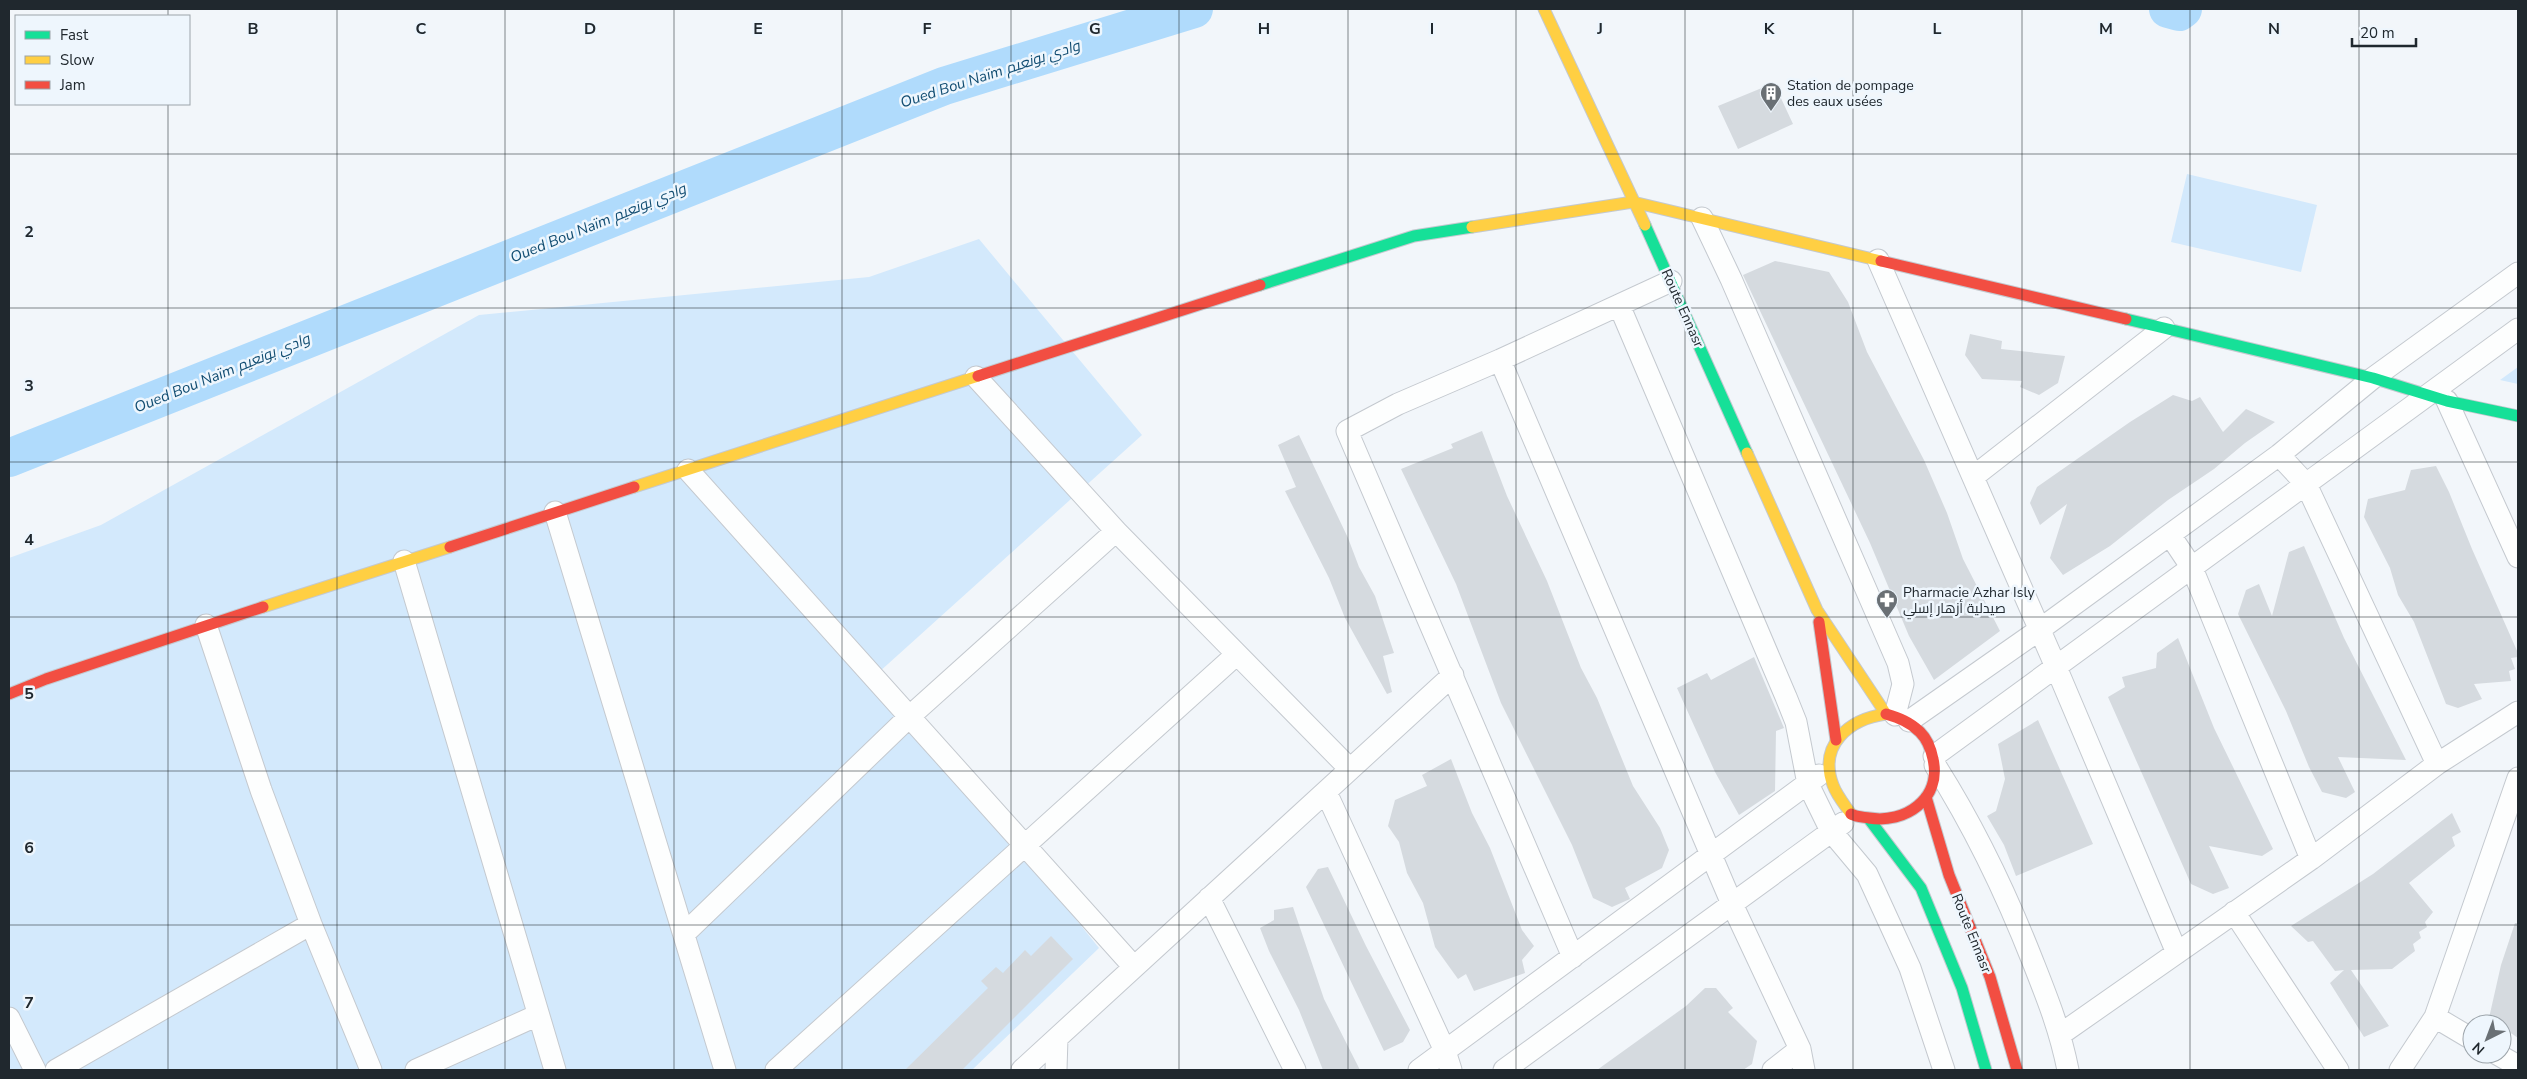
<svg xmlns="http://www.w3.org/2000/svg" width="2527" height="1079" font-family="'Nunito Sans',Cairo,sans-serif">
  <style>
    .green { fill: #d3e9fc }
    .lines { fill: none; stroke-linecap: round; stroke-linejoin: round }
    .river { stroke: #b0dbfc; stroke-width: 38 }
    .building { fill: #d5dadf }
    .street-casing { stroke: #c4c9cf; stroke-width: 23 }
    .fast-casing { stroke: #c4c9cf; stroke-width: 13 }
    .slow-casing { stroke: #c4c9cf; stroke-width: 13 }
    .jam-casing { stroke: #c4c9cf; stroke-width: 13 }
    .street { stroke: #fdfefe; stroke-width: 21 }
    .fast { stroke: #16e098; stroke-width: 11 }
    .slow { stroke: #ffcf43; stroke-width: 11 }
    .jam { stroke: #f24e42; stroke-width: 11 }
    .grid { fill: none; stroke: #20282e; stroke-width: 1; stroke-opacity: 0.55 }
    .labels { text-anchor: middle; stroke-width: 5; stroke-linejoin: round; paint-order: stroke }
    .poi-label { font-size: 14px; fill: #20282e; stroke: #eef6fd; text-anchor: start }
    .street-label { font-size: 14px; fill: #20282e; stroke: #eef6fd }
    .water-label { font-size: 15px; font-style: italic; fill: #104c71; stroke: #eef6fd }
    .grid-label { font-size: 16px; text-anchor: middle; font-weight: bold; fill: #20282e; stroke: #eef6fd; stroke-width: 5; stroke-linejoin: round; paint-order: stroke }
  </style>
  <rect width="100%" height="100%" fill="#f2f6fa"/>
  <!-- green -->
  <path class="green" d="M2187,174L2317,205L2301,272L2171,242Z
    M979,239L1142,435L878,673L1099,948L972,1070H9V558L101,525L479,315L869,277Z
    M2518,367V384L2500,380Z"/>
  <g class="lines">
    <!-- river -->
    <path class="river" d="M2168,9L2179,12L2183,9
      M9,458L944,86L1194,9"/>
  </g>
  <!-- building -->
  <path class="building" d="M1774,83L1793,124L1738,149L1718,106Z
    M1775,261L1829,272L1848,302L1867,352L1924,460L1947,513L1963,559L2000,631L1934,680L1909,636L1870,543L1743,275Z
    M1970,334L2002,341L2001,349L2065,356L2058,383L2039,395L2020,387L2022,381L1982,379L1965,355Z
    M2173,395L2192,401L2200,397L2223,432L2246,409L2275,422L2245,443L2214,469L2168,500L2110,546L2063,575L2050,558L2067,504L2040,525L2030,503L2037,487L2130,422Z
    M1482,431L1507,496L1547,581L1581,668L1597,698L1633,786L1660,828L1669,850L1662,868L1625,888L1630,899L1612,907L1593,898L1572,845L1501,703L1456,584L1401,469L1453,448L1451,444Z
    M1299,435L1348,538L1359,567L1375,596L1394,653L1383,656L1392,692L1387,694L1345,618L1329,578L1285,491L1296,487L1278,445Z
    M2436,466L2449,492L2472,549L2518,653V657L2511,658L2515,669L2509,671L2511,681L2474,684L2482,699L2458,708L2446,704L2414,622L2398,595L2390,568L2364,517L2368,499L2405,490L2411,470Z
    M2304,546L2344,638L2406,760L2338,757L2355,792L2346,798L2322,792L2309,767L2286,711L2238,614L2246,590L2259,584L2272,616L2289,552Z
    M2178,638L2214,728L2273,849L2262,856L2209,846L2229,888L2213,894L2191,884L2108,697L2125,687L2122,677L2156,668L2157,653Z
    M1754,657L1784,728L1776,731L1775,791L1739,815L1715,772L1677,688L1707,673L1711,680Z
    M2038,720L2093,844L2016,876L2004,845L1987,816L1996,811L2005,779L1998,744Z
    M1451,759L1472,813L1490,848L1522,930L1534,946L1522,960L1525,973L1474,991L1466,974L1458,979L1435,947L1423,903L1407,873L1399,842L1388,826L1395,800L1427,786L1422,775Z
    M2452,813L2461,832L2452,837L2455,846L2409,883L2433,912L2425,922L2427,927L2419,932L2421,938L2413,944L2415,951L2392,969L2351,970L2389,1026L2364,1037L2330,983L2344,970L2335,971L2313,941L2308,942L2291,926L2373,874Z
    M1328,867L1366,946L1410,1030L1403,1042L1384,1051L1306,887L1318,869Z
    M1293,907L1324,999L1360,1070H1323L1299,1010L1269,951L1260,928L1274,920V910Z
    M2515,923H2518V1038L2502,1027V1024H2498L2489,1018L2501,965Z
    M1051,936L1073,959L962,1070H905L988,988L981,981L996,967L1003,973L1025,950L1031,956Z
    M1705,988H1716L1733,1008L1728,1012L1757,1041L1752,1064L1743,1070H1597L1686,1006Z"/>
  <g class="lines">
    <!-- street casing -->
    <g class="street-casing">
      <path id="street" d="M1702,218L1731,279L1898,663L1903,684L1895,715
        M1878,260L2056,667L2177,953
        M1619,305L1786,697L1796,722L1808,784L1831,831L1867,874L1910,968L1944,1070
        M1500,360L1732,904L1800,1049L1804,1070
        M976,377L1116,531L1350,769
        M2447,401L2518,557
        M2279,455L2306,484L2437,764
        M688,470L1134,967
        M1973,477L2164,328
        M555,512L725,1070
        M2170,535L2192,568L2311,859
        M404,561L555,1070
        M206,625L261,790L311,924L371,1070
        M1909,721L2039,630L2279,455L2373,378L2518,273
        M1934,756L2518,329
        M1935,765C1975,828 2006,893 2033,962C2048,1000 2060,1030 2068,1070
        M1326,792L1445,1051L1451,1070
        M1209,898L1295,1070
        M2234,912L2338,1070
        M684,934L909,717L1116,531
        M1573,957L1347,431L1398,404L1500,360L1671,281
        M2435,1017L2472,1039
        M9,1018L35,1070
        M2061,1034L2311,859L2437,764L2518,712
        M2497,1054L2518,1066
        M56,1070L311,924
        M416,1070L538,1015
        M776,1070L1237,654
        M1022,1070L1453,675
        M1056,1070L1057,1038
        M1419,1070L1819,775
        M1504,1070L1843,823
        M1773,1070L1800,1049
        M2400,1070L2435,1017L2518,778"/>
    </g>
    <!-- fast casing -->
    <g class="fast-casing">
      <path id="fast" d="M1645,225L1747,453
        M1260,285L1414,236L1472,227
        M2126,319L2373,378L2447,401L2518,416
        M1869,819L1921,888L1962,988L1986,1070"/>
    </g>
    <!-- slow casing -->
    <g class="slow-casing">
      <path id="slow" d="M1544,9L1645,225
        M1472,227L1633,202L1881,261
        M1747,453L1817,610L1886,714
        M634,487L978,376
        M263,607L450,547
        M1851,814C1845,805 1837,796 1833,785C1818,745 1849,719 1886,714"/>
    </g>
    <!-- jam casing -->
    <g class="jam-casing">
      <path id="jam" d="M1881,261L2126,319
        M978,376L1260,285
        M450,547L634,487
        M1819,622L1836,740
        M9,694L46,679L263,607
        M1926,797L1949,875L1990,977L2017,1070
        M1851,814C1856,817 1863,817 1869,818C1905,824 1942,799 1933,759C1931,749 1927,739 1920,732C1910,722 1899,718 1886,714"/>
    </g>
    <!-- street -->
    <use href="#street" class="street"/>
    <!-- fast -->
    <use href="#fast" class="fast"/>
    <!-- slow -->
    <use href="#slow" class="slow"/>
    <!-- jam -->
    <use href="#jam" class="jam"/>
  </g>
  <!-- grid -->
  <path class="grid" d="M168,9V16M337,9V1070M505,9V1070M674,9V1070M842,9V1070M1011,9V1070M1179,9V1070M1348,9V1070M1516,9V1070M1685,9V1070M1853,9V1070M2022,9V1070M2190,9V1070M2359,9V1070M168,104V1070M9,154H2518M9,308H2518M9,462H2518M9,617H2518M9,771H2518M9,925H2518"/>
  <!-- icons -->
  <defs>
    <g id="building-pin" transform="scale(1.125)"><path d="M0 17L-7.5 6A9.5 9.5 0 1 1 7.5 6Z" fill="#6a7075" stroke="#eef6fd"/><path d="M-4-6H4V6H1V3H-1V6H-4ZM-2.5-4.3h1.7v1.8h-1.7ZM.8-4.3h1.7v1.8H.8ZM-2.5-1h1.7V.8h-1.7ZM.8-1h1.7V.8H.8Z" fill="#fff"/></g>
    <g id="pharmacy-pin" transform="scale(1.125)"><path d="M0 17L-7.5 6A9.5 9.5 0 1 1 7.5 6Z" fill="#6a7075" stroke="#eef6fd"/><path d="M-2-6h4v4h4v4h-4v4h-4v-4h-4v-4h4Z" fill="#fff"/></g>
  </defs>
  <g fill-rule="evenodd">
    <use href="#building-pin" x="1771" y="93"/>
    <use href="#pharmacy-pin" x="1887" y="600"/>
  </g>
  <g class="labels">
    <!-- poi labels -->
    <g class="poi-label">
      <text x="1787" y="90">Station de pompage<tspan x="1787" dy="16">des eaux usées</tspan></text>
      <text x="1903" y="597">Pharmacie Azhar Isly<tspan x="1903" dy="16">صيدلية أزهار إسلي</tspan></text>
    </g>
    <!-- street labels -->
    <g class="street-label">
      <text transform="translate(1683 308) rotate(66)" y="5">Route Ennasr</text>
      <text transform="translate(1972 933) rotate(68)" y="5">Route Ennasr</text>
    </g>
    <!-- water labels -->
    <g class="water-label">
      <text transform="translate(990 74) rotate(-18)" y="5">Oued Bou Naïm وادي بونعيم</text>
      <text transform="translate(598 223) rotate(-22)" y="5">Oued Bou Naïm وادي بونعيم</text>
      <text transform="translate(222 373) rotate(-22)" y="5">Oued Bou Naïm وادي بونعيم</text>
    </g>
  </g>
  <g class="grid-label">
    <text x="253" y="34">B</text>
    <text x="421" y="34">C</text>
    <text x="590" y="34">D</text>
    <text x="758" y="34">E</text>
    <text x="927" y="34">F</text>
    <text x="1095" y="34">G</text>
    <text x="1264" y="34">H</text>
    <text x="1432" y="34">I</text>
    <text x="1600" y="34">J</text>
    <text x="1769" y="34">K</text>
    <text x="1937" y="34">L</text>
    <text x="2106" y="34">M</text>
    <text x="2274" y="34">N</text>
    <text x="29" y="237">2</text>
    <text x="29" y="391">3</text>
    <text x="29" y="545">4</text>
    <text x="29" y="699">5</text>
    <text x="29" y="853">6</text>
    <text x="29" y="1008">7</text>
  </g>
  <!-- border -->
  <rect width="2527" height="1079" fill="none" stroke="#20282e" stroke-width="20"/>
  <!-- legend -->
  <rect x="15" y="15" width="175" height="90" fill="#eef6fd" stroke="#9ca4aa"/>
  <rect x="25" y="31" width="25" height="8" fill="#16e098" stroke="#9ca4aa"/>
  <text x="60" y="40" font-size="15" fill="#20282e">Fast</text>
  <rect x="25" y="56" width="25" height="8" fill="#ffcf43" stroke="#9ca4aa"/>
  <text x="60" y="65" font-size="15" fill="#20282e">Slow</text>
  <rect x="25" y="81" width="25" height="8" fill="#f24e42" stroke="#9ca4aa"/>
  <text x="60" y="90" font-size="15" fill="#20282e">Jam</text>
  <!-- north arrow -->
  <g transform="translate(2487 1039) rotate(222)"><circle r="24" fill="#eef6fd" stroke="#9ca4aa"/>
  <path d="M0-4L9 19L0 12L-9 19Z" fill="#6a7075"/>
  <text y="-8" font-size="14" font-weight="bold" text-anchor="middle" fill="#20282e">N</text>
  </g>
  <!-- scale -->
  <path d="M2352 38v8h64v-8" fill="none" stroke="#20282e" stroke-width="2.5"/>
  <text x="2360" y="38" font-size="15" fill="#20282e" stroke="#eef6fd" stroke-width="4" paint-order="stroke">20 m</text>
</svg>
